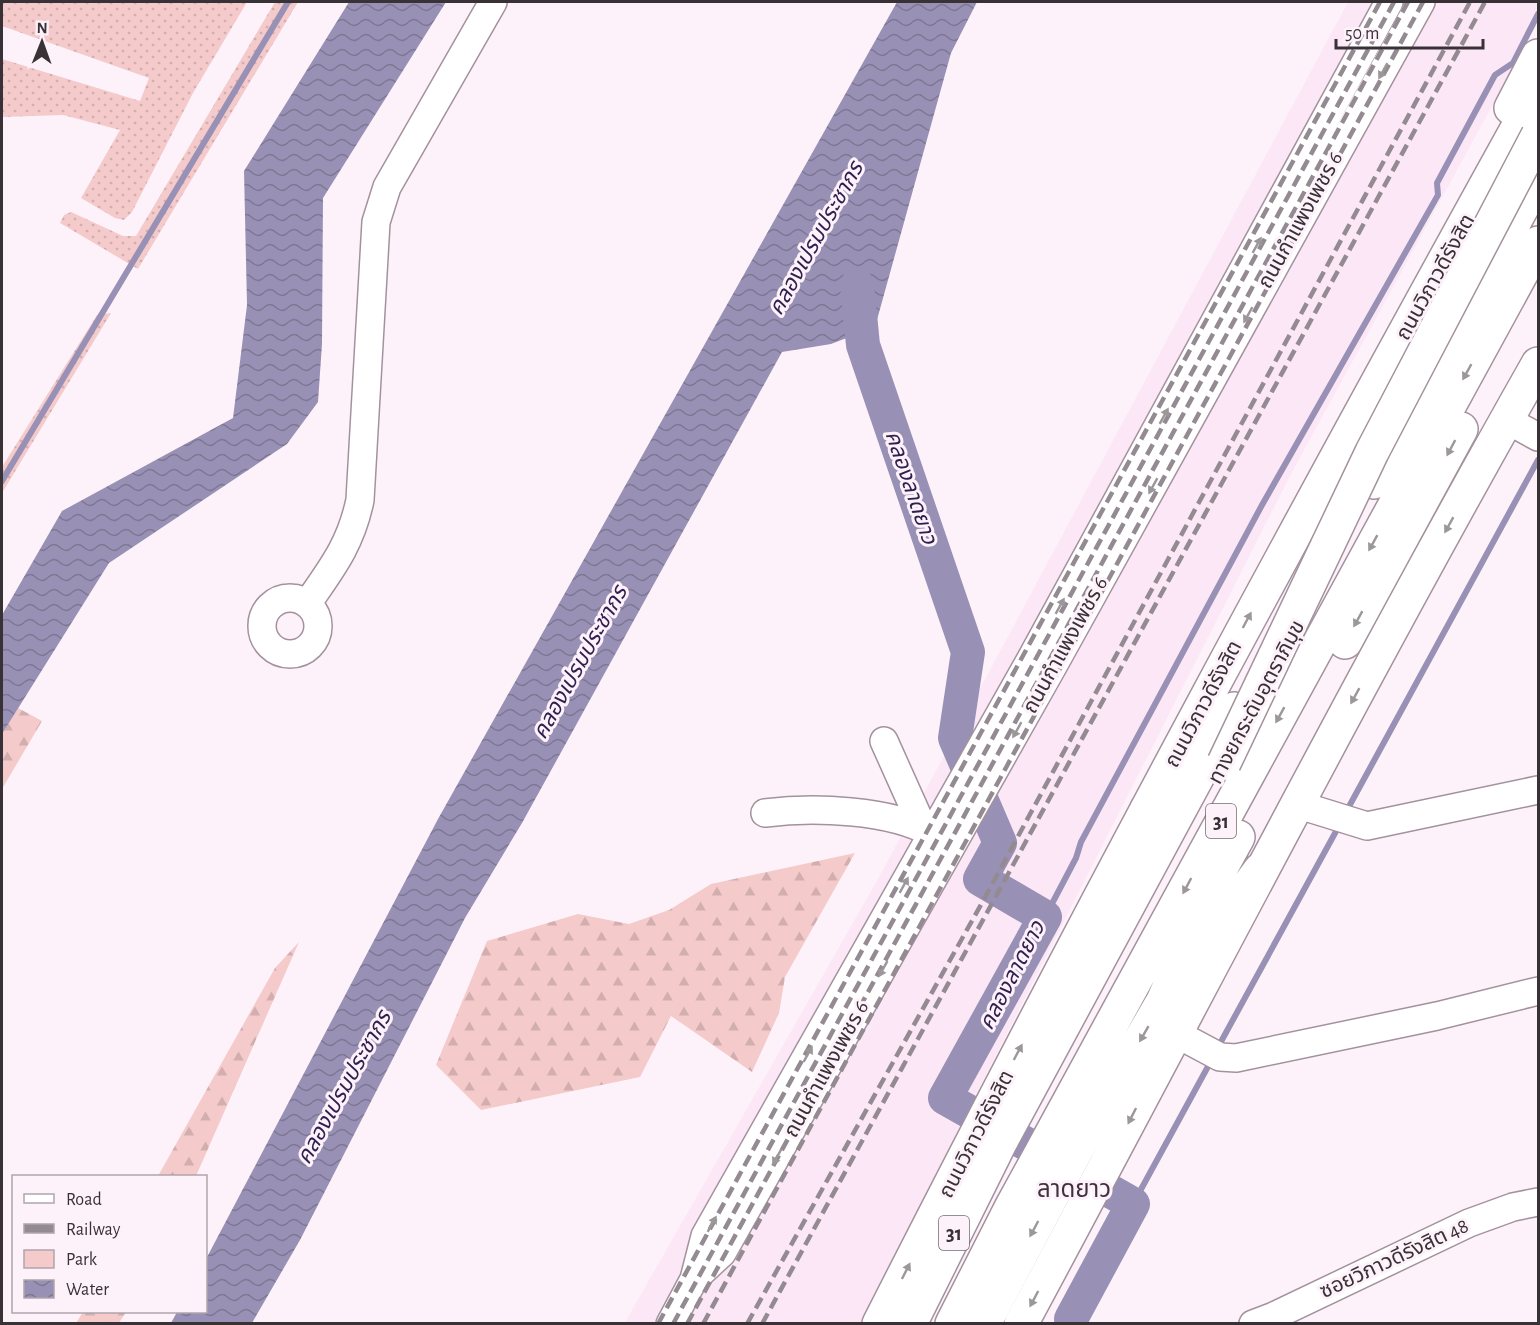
<svg xmlns="http://www.w3.org/2000/svg" width="1540" height="1325" font-family="'Alegreya Sans','Noto Sans Thai',sans-serif">
  <style>
    .built { fill: #fce7f6 }
    .green { fill: url(#green-dots) }
    .forest { fill: url(#forest-firs) }
    .water { fill: url(#water-waves) }
    .lines { fill: none; stroke-linecap: round; stroke-linejoin: round }
    .stream { stroke: #9991b5; stroke-width: 6 }
    .river { stroke: #9991b5; stroke-width: 34 }
    .minor-casing { stroke: #a3929e; stroke-width: 30 }
    .major-casing { stroke: #a3929e; stroke-width: 36 }
    .highway-casing { stroke: #a3929e; stroke-width: 36 }
    .minor { stroke: #fff; stroke-width: 27 }
    .major { stroke: #fff; stroke-width: 33 }
    .highway { stroke: #fff; stroke-width: 33 }
    .rail { stroke: #948a91; stroke-width: 4.5; stroke-dasharray: 12 6; stroke-linecap: butt }
    .highway-bridge-casing { stroke: #a3929e; stroke-width: 36; stroke-linecap: butt }
    .highway-bridge { stroke: #fff; stroke-width: 33 }
    .oneway { fill: #9c989a }
    .labels { text-anchor: middle; stroke-width: 6; stroke-linejoin: round; paint-order: stroke }
    .shield { fill: #fef2fa; stroke: #736b71; stroke-width: 1.5 }
    .shield-label { font-size: 20px; font-weight: bold; fill: #383136 }
    .street-label { font-size: 21px; fill: #383136; stroke: #fef2fa }
    .water-label { font-size: 22px; font-style: italic; fill: #2f204f; stroke: #fef2fa }
    .quarter-label { font-size: 24px; fill: #40313c; stroke: #fef2fa }
  </style>
  <defs>
    <pattern id="green-dots" width="8" height="8" patternUnits="userSpaceOnUse" patternTransform="scale(1.5)"><rect width="8" height="8" fill="#f4cacb"/><path d="M2 2h.1M6 6h.1" fill="none" stroke="#d2aeaf" stroke-width="1.8" stroke-linecap="round"/></pattern>
    <pattern id="forest-firs" width="22" height="20" patternUnits="userSpaceOnUse" patternTransform="scale(1.5)"><rect width="22" height="20" fill="#f4cacb"/><path d="M5 1l3.5 6h-7zM16 11l3.5 6h-7z" fill="#d2aeaf"/></pattern>
    <pattern id="water-waves" width="16" height="10" patternUnits="userSpaceOnUse" patternTransform="scale(1.5)"><rect width="16" height="10" fill="#9991b5"/><path d="M0 5q4-4 8 0t8 0" fill="none" stroke="#7e7794"/></pattern>
  </defs>
  <rect width="100%" height="100%" fill="#fef2fa"/>
  <!-- built -->
  <path class="built" d="M1348,2H1538V22L1291,474L860,1323L624,1324L878,879Z"/>
  <!-- green -->
  <path class="green" d="M2,2H247L193,93L132,212L124,220L115,218L81,198L120,130L63,115L2,117V59L140,101L149,78L2,26Z
    M275,2H298L138,269L60,223L64,215L71,212L123,236H136Z
    M111,313L2,493V467L97,315Z"/>
  <!-- forest -->
  <path class="forest" d="M18,708L42,721L2,789V734Z
    M855,853L785,977L779,1013L752,1072L671,1016L640,1077L481,1110L436,1065L487,941L578,914L629,924L669,910L711,884Z
    M299,942L196,1176H158L275,968Z
    M83,1312H126L119,1323H76Z"/>
  <!-- water -->
  <path class="water" d="M349,2H446L323,198L322,344L318,402L287,444L109,563L2,734V615L62,511L233,418L247,305L244,171Z
    M897,2H977L951,53L875,327L831,344L782,352L522,823L465,918L300,1240L252,1323H171L177,1312H206V1259L438,819Z"/>
  <g class="lines">
    <!-- stream -->
    <path class="stream" d="M2,481L288,2
      M1346,812L1538,460
      M1045,917L1076,858L1081,842L1262,505L1438,195L1437,183L1495,75L1513,63L1538,14
      M1217,1049L1340,824
      M1133,1204L1211,1061
      M1068,1324L1071,1319"/>
    <!-- river -->
    <path class="river" d="M857,285L863,345L968,652L955,738L1000,843L980,879L1045,917L945,1098L1133,1204L1071,1319L1072,1324"/>
    <!-- minor casing -->
    <g class="minor-casing">
      <path id="minor" d="M1507,420L1538,437
        M262 626a28 28 0 1 1 56 0a28 28 0 1 1-56 0Z
        M307,604C332,568 351,544 360,500L376,222L387,187L493,2
        M884,741L923,828
        M1296,804L1367,826L1538,790
        M765,813C812,807 891,809 933,834
        M1175,1033L1220,1057L1236,1058L1437,1016L1538,991
        M694,1279L722,1253L1052,668L1421,2
        M670,1324L694,1279L705,1236L1032,657L1389,2
        M1253,1324L1274,1316L1469,1223L1513,1207L1538,1202"/>
    </g>
    <!-- major casing -->
    <g class="major-casing">
      <path id="major" d="M1511,108L1538,56
        M879,1324C1090,908 1312,499 1538,91
        M1021,1324C1193,1004 1359,680 1538,364"/>
    </g>
    <!-- highway casing -->
    <g class="highway-casing">
      <path id="highway" d="M1374,482L1538,178
        M1345,642L1461,429
        M1133,875L1147,809
        M1197,955L1260,870
        M910,1324L1000,1143L1234,709
        M952,1324L1011,1208L1538,243
        M984,1324L1076,1151L1163,1001L1221,868L1238,837"/>
    </g>
    <!-- minor -->
    <use href="#minor" class="minor"/>
    <!-- major -->
    <use href="#major" class="major"/>
    <!-- highway -->
    <use href="#highway" class="highway"/>
    <!-- rail -->
    <path class="rail" d="M658,1324L1380,2
      M673,1324L1394,2
      M687,1324L1408,2
      M703,1324L1423,2
      M747,1324L983,901L1470,2
      M762,1324L1485,2"/>
    <!-- highway-bridge casing -->
    <g class="highway-bridge-casing">
      <path id="highway-bridge" d="M1224,763L1372,452L1538,135"/>
    </g>
    <!-- highway-bridge -->
    <use href="#highway-bridge" class="highway-bridge"/>
  </g>
  <!-- one-way arrows -->
  <defs><path id="oneway-solid" d="M-6-.8H1V-3.2L6.5 0L1 3.2V.8H-6Z" transform="scale(1.5)"/></defs>
  <g class="oneway">
    <use href="#oneway-solid" transform="translate(1383 71) rotate(119)"/>
    <use href="#oneway-solid" transform="translate(1257 245) rotate(-61)"/>
    <use href="#oneway-solid" transform="translate(1248 315) rotate(119)"/>
    <use href="#oneway-solid" transform="translate(1467 372) rotate(119)"/>
    <use href="#oneway-solid" transform="translate(1164 416) rotate(-61)"/>
    <use href="#oneway-solid" transform="translate(1451 448) rotate(118)"/>
    <use href="#oneway-solid" transform="translate(1153 486) rotate(119)"/>
    <use href="#oneway-solid" transform="translate(1449 525) rotate(119)"/>
    <use href="#oneway-solid" transform="translate(1373 543) rotate(119)"/>
    <use href="#oneway-solid" transform="translate(1060 606) rotate(-61)"/>
    <use href="#oneway-solid" transform="translate(1358 619) rotate(119)"/>
    <use href="#oneway-solid" transform="translate(1247 620) rotate(-62)"/>
    <use href="#oneway-solid" transform="translate(1355 696) rotate(119)"/>
    <use href="#oneway-solid" transform="translate(1280 715) rotate(119)"/>
    <use href="#oneway-solid" transform="translate(1017 730) rotate(119)"/>
    <use href="#oneway-solid" transform="translate(904 885) rotate(-61)"/>
    <use href="#oneway-solid" transform="translate(1187 886) rotate(118)"/>
    <use href="#oneway-solid" transform="translate(883 969) rotate(119)"/>
    <use href="#oneway-solid" transform="translate(1144 1034) rotate(120)"/>
    <use href="#oneway-solid" transform="translate(1018 1052) rotate(-62)"/>
    <use href="#oneway-solid" transform="translate(808 1054) rotate(-61)"/>
    <use href="#oneway-solid" transform="translate(1132 1116) rotate(117)"/>
    <use href="#oneway-solid" transform="translate(777 1157) rotate(119)"/>
    <use href="#oneway-solid" transform="translate(712 1224) rotate(-61)"/>
    <use href="#oneway-solid" transform="translate(1034 1229) rotate(118)"/>
    <use href="#oneway-solid" transform="translate(906 1271) rotate(-63)"/>
    <use href="#oneway-solid" transform="translate(1034 1299) rotate(118)"/>
  </g>
  <g class="labels">
    <!-- shield labels -->
    <g class="shield">
      <rect x="1206" y="804" width="30" height="34" rx="4.5"/>
      <rect x="939" y="1216" width="30" height="34" rx="4.5"/>
    </g>
    <g class="shield-label">
      <text x="1221" y="828">31</text>
      <text x="954" y="1240">31</text>
    </g>
    <!-- street labels -->
    <g class="street-label">
      <text transform="translate(1300 220) rotate(-61)" y="7">ถนนกำแพงเพชร 6</text>
      <text transform="translate(1435 277) rotate(-61)" y="7">ถนนวิภาวดีรังสิต</text>
      <text transform="translate(1065 645) rotate(-61)" y="7">ถนนกำแพงเพชร 6</text>
      <text transform="translate(1256 702) rotate(-62)" y="7">ทางยกระดับอุตราภิมุข</text>
      <text transform="translate(1203 704) rotate(-62)" y="7">ถนนวิภาวดีรังสิต</text>
      <text transform="translate(826 1069) rotate(-61)" y="7">ถนนกำแพงเพชร 6</text>
      <text transform="translate(976 1134) rotate(-63)" y="7">ถนนวิภาวดีรังสิต</text>
      <text transform="translate(1394 1258) rotate(-25)" y="7">ซอยวิภาวดีรังสิต 48</text>
    </g>
    <!-- water labels -->
    <g class="water-label">
      <text transform="translate(815 238) rotate(-61)" y="8">คลองเปรมประชากร</text>
      <text transform="translate(912 487) rotate(71)" y="8">คลองลาดยาว</text>
      <text transform="translate(579 662) rotate(-61)" y="8">คลองเปรมประชากร</text>
      <text transform="translate(1011 975) rotate(-63)" y="8">คลองลาดยาว</text>
      <text transform="translate(343 1087) rotate(-61)" y="8">คลองเปรมประชากร</text>
    </g>
    <!-- quarter labels -->
    <g class="quarter-label">
      <text x="1074" y="1197">ลาดยาว</text>
    </g>
  </g>
  <!-- border -->
  <rect width="1540" height="1325" fill="none" stroke="#383136" stroke-width="6"/>
  <!-- legend -->
  <rect x="12" y="1175" width="195" height="138" fill="#fef2fa" stroke="#afa5ac" stroke-width="1.5"/>
  <rect x="24" y="1194" width="30" height="9" fill="#ffffff" stroke="#afa5ac" stroke-width="1.5"/>
  <text x="66" y="1205" font-size="18" fill="#383136">Road</text>
  <rect x="24" y="1224" width="30" height="9" fill="#948a91" stroke="#afa5ac" stroke-width="1.5"/>
  <text x="66" y="1235" font-size="18" fill="#383136">Railway</text>
  <rect x="24" y="1250" width="30" height="18" fill="#f4cacb" stroke="#afa5ac" stroke-width="1.5"/>
  <text x="66" y="1265" font-size="18" fill="#383136">Park</text>
  <rect x="24" y="1280" width="30" height="18" fill="url(#water-waves)" stroke="#afa5ac" stroke-width="1.5"/>
  <text x="66" y="1295" font-size="18" fill="#383136">Water</text>
  <!-- north arrow -->
  <g transform="translate(42 42) rotate(1)" stroke="#fef2fa" stroke-width="4.5" paint-order="stroke">
  <path d="M0-4.5L10 22L0 15L-10 22Z" fill="#383136"/>
  <text y="-9" font-size="16" font-weight="bold" text-anchor="middle" fill="#383136">N</text>
  </g>
  <!-- scale -->
  <path d="M1336 39v9h147v-9" fill="none" stroke="#383136" stroke-width="3"/>
  <text x="1345" y="39" font-size="18" fill="#383136" stroke="#fef2fa" stroke-width="4.5" paint-order="stroke">50 m</text>
</svg>
